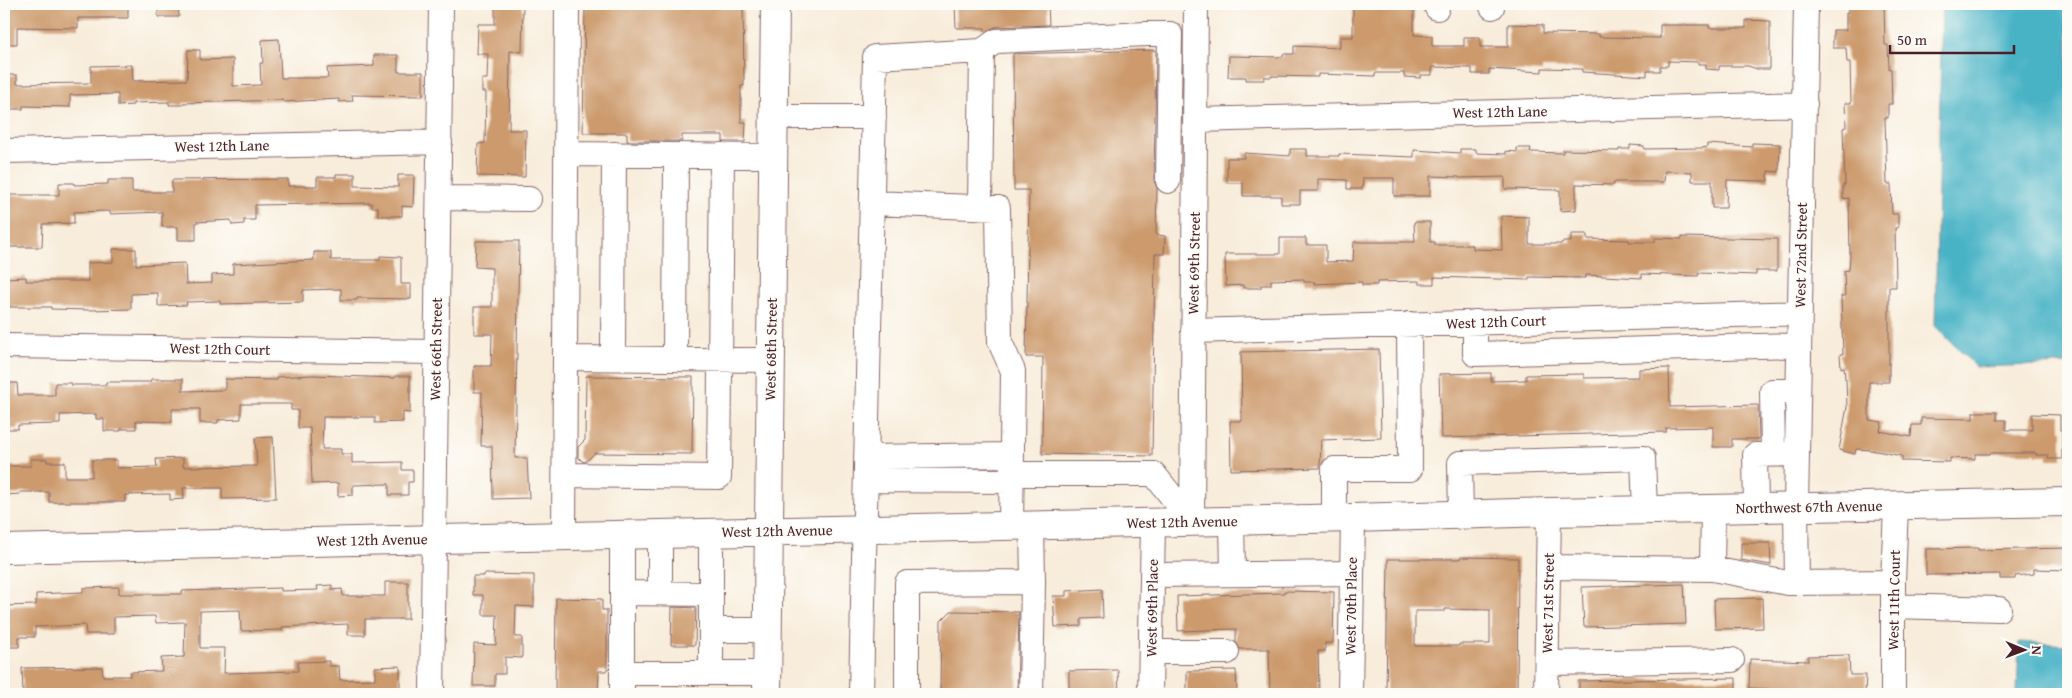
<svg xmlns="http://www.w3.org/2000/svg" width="2072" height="698" font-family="'Gentium Book Plus',serif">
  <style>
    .water { fill: #48b3c6; stroke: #496978 }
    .building { fill: #cc9a6c; fill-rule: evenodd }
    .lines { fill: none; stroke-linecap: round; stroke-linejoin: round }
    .minor-casing { stroke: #876768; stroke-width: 26 }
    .major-casing { stroke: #876768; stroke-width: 30 }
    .minor { stroke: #fff; stroke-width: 24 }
    .major { stroke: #fff; stroke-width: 28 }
    .labels { text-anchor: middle; stroke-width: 4; stroke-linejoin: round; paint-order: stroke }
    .street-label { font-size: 15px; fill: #4a1f2b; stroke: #fdfcf7 }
  </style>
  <rect width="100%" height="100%" fill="#fdfcf7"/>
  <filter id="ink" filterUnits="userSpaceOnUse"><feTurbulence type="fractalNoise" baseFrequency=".02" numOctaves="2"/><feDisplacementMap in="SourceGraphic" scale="10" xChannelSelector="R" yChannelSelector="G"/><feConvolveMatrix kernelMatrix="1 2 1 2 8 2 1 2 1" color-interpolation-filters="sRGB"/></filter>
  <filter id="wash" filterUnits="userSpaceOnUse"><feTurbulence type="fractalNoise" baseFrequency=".0096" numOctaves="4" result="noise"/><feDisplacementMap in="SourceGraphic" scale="20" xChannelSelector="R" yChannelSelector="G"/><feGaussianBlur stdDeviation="1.12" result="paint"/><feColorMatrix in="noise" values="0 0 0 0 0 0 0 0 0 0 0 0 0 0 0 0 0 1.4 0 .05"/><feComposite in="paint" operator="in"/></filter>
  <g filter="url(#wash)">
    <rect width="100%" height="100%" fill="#f8ecda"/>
    <!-- water -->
    <path class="water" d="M1942,4H2068V364L1976,367L1935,326Z
      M2019,642L2068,645V694H2017Z"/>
    <g id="blocks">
      <!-- building -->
      <path class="building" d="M4,4H128V18H78V28L17,27V44H4Z
        M158,4H178L179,17H158Z
        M495,4H523L522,52L510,51L509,130H526L525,177L477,176L478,144L485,143L486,92H482V79H487L488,54H477L478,24H495Z
        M585,4H743L744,86H741V122H746L745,142H723V135H682V141H627V133H583Z
        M955,4H1048L1049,25L995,27L985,32V28H956Z
        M1353,4H1414V35L1432,36V46H1464V37H1480V47H1508V24L1543,25V33L1599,34V37L1660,38V25H1709V28H1746V20L1770,21V69H1757L1748,66H1719V70L1706,69V64H1698V62L1668,61V66H1660V71H1647V76L1582,72V69L1542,68V72L1489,69V74H1472V68L1432,67V75H1421V78L1404,77V73H1375V76L1318,74V77L1272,76V77H1264V80H1246V77H1228L1229,56L1283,57V54H1294V46L1340,48V37H1353Z
        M1848,4H1884L1885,45H1888L1889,69H1891L1892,104H1888V118H1885L1887,184H1891L1892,214H1898V228H1895L1896,287H1889V382H1869V420L1882,422L1880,431L1911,437L1912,425H1921V418L1973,419V412H1997V420H2006V430H2032V414L2060,415V430H2062V459H2048V455H2036V453H1990V454H1975V459L1950,458V462L1902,461V456L1871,450L1856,449L1855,454L1839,450L1847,407L1846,379H1845L1844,367L1841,368L1840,354H1843L1841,296H1845L1844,271L1849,270L1850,256L1849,198L1843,199V185H1845L1843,128L1846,127L1845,103H1851L1850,62H1847L1846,48H1833V30H1846V13H1848Z
        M279,39L281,78H328L327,68L374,66V55H398V72H423V96L352,95L353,101L339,102V99L283,102V100L183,103V105H169V102L133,103V105L118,106V94L70,95V107L23,106V109H4V75H17V84L91,83V66L132,65L133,81L187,80L188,50H200V60L233,59V86L261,85L260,63H263L262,40Z
        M1156,50L1154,181L1157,188L1156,235L1165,236L1164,254H1155L1152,456L1042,454L1043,357H1026L1029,190H1014L1013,54Z
        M1752,143L1780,144L1779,172L1768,171V181L1727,180L1726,208H1712V181H1692V172L1665,171L1664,182H1614V185L1576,184V210L1560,211V190L1505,189V177L1459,178V177L1430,176V196H1394V178H1363L1362,189H1347V180L1318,179V191H1300V204H1281V196H1243V183H1227V158H1244V153L1290,156V149H1307V156H1339V154L1414,157V150L1460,153V149H1476V153L1506,154V151L1517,152V148H1531L1530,152L1563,153V150L1619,151V149H1630V145L1644,146V149L1702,148L1707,147V144L1752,147Z
        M336,174H355V186L398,187V175H414L413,207L402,206V216H378V207H372V203L255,205V220H244V224L232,225L231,220L196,222V240H178V227H162V212L110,214V211L74,212V223L43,224L42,247H4V195H59V183H74V185L108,184V180H132V192H172V180L288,179V186H317V177H336Z
        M1501,216L1529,217V244H1561L1562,242H1571V234H1587V239L1629,240V242H1655V238L1682,239V237L1777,239V271H1756V275L1699,273L1698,276L1642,274V278L1585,275V278L1529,277V280L1434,277V284H1419V281L1377,282V285H1362V282L1314,284L1315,282H1304V279L1271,280V285H1261V288H1243V285L1226,286L1225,254H1280V238H1306V245H1326V262L1353,261L1354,242H1415L1414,222H1430V242H1435V245H1473V249L1502,250Z
        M476,241H519L515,458H527L529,498L493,499L492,446H481L482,392H474V366H491L492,334H474V307H492V268L475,267Z
        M113,249H136V265L185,263L186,284L212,283V275L233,274V264L314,260V252H331V260H380V256L401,257V284H411V299L357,298V300H341V289L303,290V302L220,304V301L186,302L187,305L158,306V293L131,294V309L89,310L51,309V307H4V278L26,277V281H88V263L113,262Z
        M1379,349L1381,438L1321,440L1320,468L1231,470L1230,421H1242L1241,352Z
        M1669,368L1670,407L1758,405L1759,439H1732V447H1713V427L1666,428V432L1441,438L1439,374L1491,373V381L1526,380V375L1584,374V378L1639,377V369Z
        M313,375L395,378V376H410V413L403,412V422L375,423V417H323L322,449H341V454H352V463L402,462V470H413V482H408V495H389V484L353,485V495L338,496V483L312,484L310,428H298V410H291V404H241V419L218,420V423H200V409H172V422L136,421V429H121V431H104V419H96V414L60,415V424L18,425V429H4V383H17L18,395H55V383H71V385H106V382H150L151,379H183V391L225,390V379L277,380V377Z
        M586,376L693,377L692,454L595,453L585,462L582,461L578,457V447L585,440Z
        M273,437L276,498L222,499V488H183L184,499L170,500V494L125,495V502H49V492H20V494L4,495V466H31V459H47V462H65V477H92V460H117V468L157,467L156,459L183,458V467L257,466L255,438Z
        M1741,543H1770L1771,565L1741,560Z
        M1978,548V550L2068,548V570L2034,569V574L2015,576V579H2000V574L1926,575V549Z
        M1460,557L1518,558L1517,694H1386L1388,559H1460ZM1445,609L1490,610V644H1459V646H1415V611H1445Z
        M484,574L534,575V607L516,606L515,637H522V658L505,657V674H495V686H473L474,644L496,645L497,615H483V595H473V576H484Z
        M385,582H408V619H365V635H348V624L282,627V630L241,631L240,610L200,611V648H225L224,673L298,671V662L329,661V666H339L340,680L375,679V667L400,666V694H313V691L284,692V694H23L22,668L102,667L103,676H130V672L162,671L161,658L184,657L185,622L156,623L155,616L114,617V634H86L85,625L35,627V637H19V647H4V606L36,605V594L83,592V588L119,587V594H182V591L281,588V591L318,590L317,586L332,585V590L342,589L343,596H385Z
        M1684,584L1686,624L1584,627L1582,587Z
        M1102,589L1103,618L1081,619V626L1055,627L1053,596H1066V591Z
        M1284,591L1334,592L1333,643H1325V651H1318L1319,691H1295V694H1270L1269,649H1240L1236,642V629L1178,631L1177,596L1284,593Z
        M556,598L602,599V610H607V671H599L598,694H555Z
        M1762,598L1763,628L1715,629L1714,599Z
        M672,607L696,608L695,645H671Z
        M951,611L1019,612L1017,694H940L941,621Z
        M1849,655L1850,675H1866L1865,694H1769V689L1749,688L1750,659L1808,661V656Z
        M1118,670L1119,694H1069V671Z
        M1236,670L1237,694H1187V671Z
        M1736,678V694H1579V681Z"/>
    </g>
  </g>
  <g filter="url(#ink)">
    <use href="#blocks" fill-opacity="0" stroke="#876768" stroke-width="1"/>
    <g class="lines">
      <!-- minor casing -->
      <g class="minor-casing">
        <path id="minor" d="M1492,7V4
          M1437,8V4
          M982,51L996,41L1147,34H1170L1168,181
          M774,117H874
          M1196,120L1805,104
          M4,151L440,142
          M567,154L773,156
          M439,198L529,199
          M872,203L998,208L1000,342L1013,371L1011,526
          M1475,322V354L1799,345
          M1193,331L1800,313
          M4,346L436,352
          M565,358L771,360
          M613,358L614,154
          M675,359L676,155
          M1773,454L1772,391H1798
          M866,457L1012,455
          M1012,474H1154L1192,522
          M565,475L719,477L722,155
          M866,480L1012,481
          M1756,507L1755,455L1797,454
          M1461,515L1460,463L1643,458L1645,510
          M1334,519V469H1410L1409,324
          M1232,521L1233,574
          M1192,522L1196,4
          M660,533V593
          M622,534V673H767
          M564,535L567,4
          M1548,567L1712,569L1713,508
          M1712,569L1788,583L1893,582
          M1152,575L1352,573
          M1797,583L1796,506L1806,4
          M622,593L711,594
          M1893,606L1999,609
          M711,630H768
          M1151,652H1227
          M1547,663L1732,660
          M622,673V694
          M711,673V532
          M432,694L441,4
          M861,694L875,57L982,51L980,207
          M907,694V583L1033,582L1032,525
          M1031,694L1033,582
          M1150,694L1153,522
          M1350,694L1353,518
          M1546,694L1549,512
          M1893,694V582L1896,506"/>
      </g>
      <!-- major casing -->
      <g class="major-casing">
        <path id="major" d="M4,549L1353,518L1549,512L2068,502
          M767,694L775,4"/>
      </g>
      <!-- minor -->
      <use href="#minor" class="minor"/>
      <!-- major -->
      <use href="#major" class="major"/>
    </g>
  </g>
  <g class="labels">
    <!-- street labels -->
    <g class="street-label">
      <text transform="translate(1500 112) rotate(-1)" y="5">West 12th Lane</text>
      <text transform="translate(222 146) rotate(-1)" y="5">West 12th Lane</text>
      <text transform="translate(1801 255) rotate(-89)" y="5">West 72nd Street</text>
      <text transform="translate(1194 263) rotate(-89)" y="5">West 69th Street</text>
      <text transform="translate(1496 322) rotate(-2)" y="5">West 12th Court</text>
      <text transform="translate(220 349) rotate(1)" y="5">West 12th Court</text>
      <text transform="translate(436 349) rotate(-89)" y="5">West 66th Street</text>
      <text transform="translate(771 349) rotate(-89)" y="5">West 68th Street</text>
      <text transform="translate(1809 507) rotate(-1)" y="5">Northwest 67th Avenue</text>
      <text transform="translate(1182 522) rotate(-1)" y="5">West 12th Avenue</text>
      <text transform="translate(777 531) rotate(-1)" y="5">West 12th Avenue</text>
      <text transform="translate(372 540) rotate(-1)" y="5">West 12th Avenue</text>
      <text transform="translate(1894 600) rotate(-89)" y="5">West 11th Court</text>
      <text transform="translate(1548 603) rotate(-89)" y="5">West 71st Street</text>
      <text transform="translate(1351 606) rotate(-89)" y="5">West 70th Place</text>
      <text transform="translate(1152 608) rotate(-89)" y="5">West 69th Place</text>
    </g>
  </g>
  <!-- margin -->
  <rect width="2072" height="698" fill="none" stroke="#fdfcf7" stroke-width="20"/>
  <!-- north arrow -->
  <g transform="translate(2024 650) rotate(91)" stroke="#fdfcf7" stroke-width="4" paint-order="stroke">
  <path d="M0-4L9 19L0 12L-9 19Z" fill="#4a1f2b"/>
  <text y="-8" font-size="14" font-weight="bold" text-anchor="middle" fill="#4a1f2b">N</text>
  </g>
  <!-- scale -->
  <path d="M1890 45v8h124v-8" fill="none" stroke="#4a1f2b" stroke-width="2.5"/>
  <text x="1897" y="45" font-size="15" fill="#4a1f2b" stroke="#fdfcf7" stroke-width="4" paint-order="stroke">50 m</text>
</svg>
